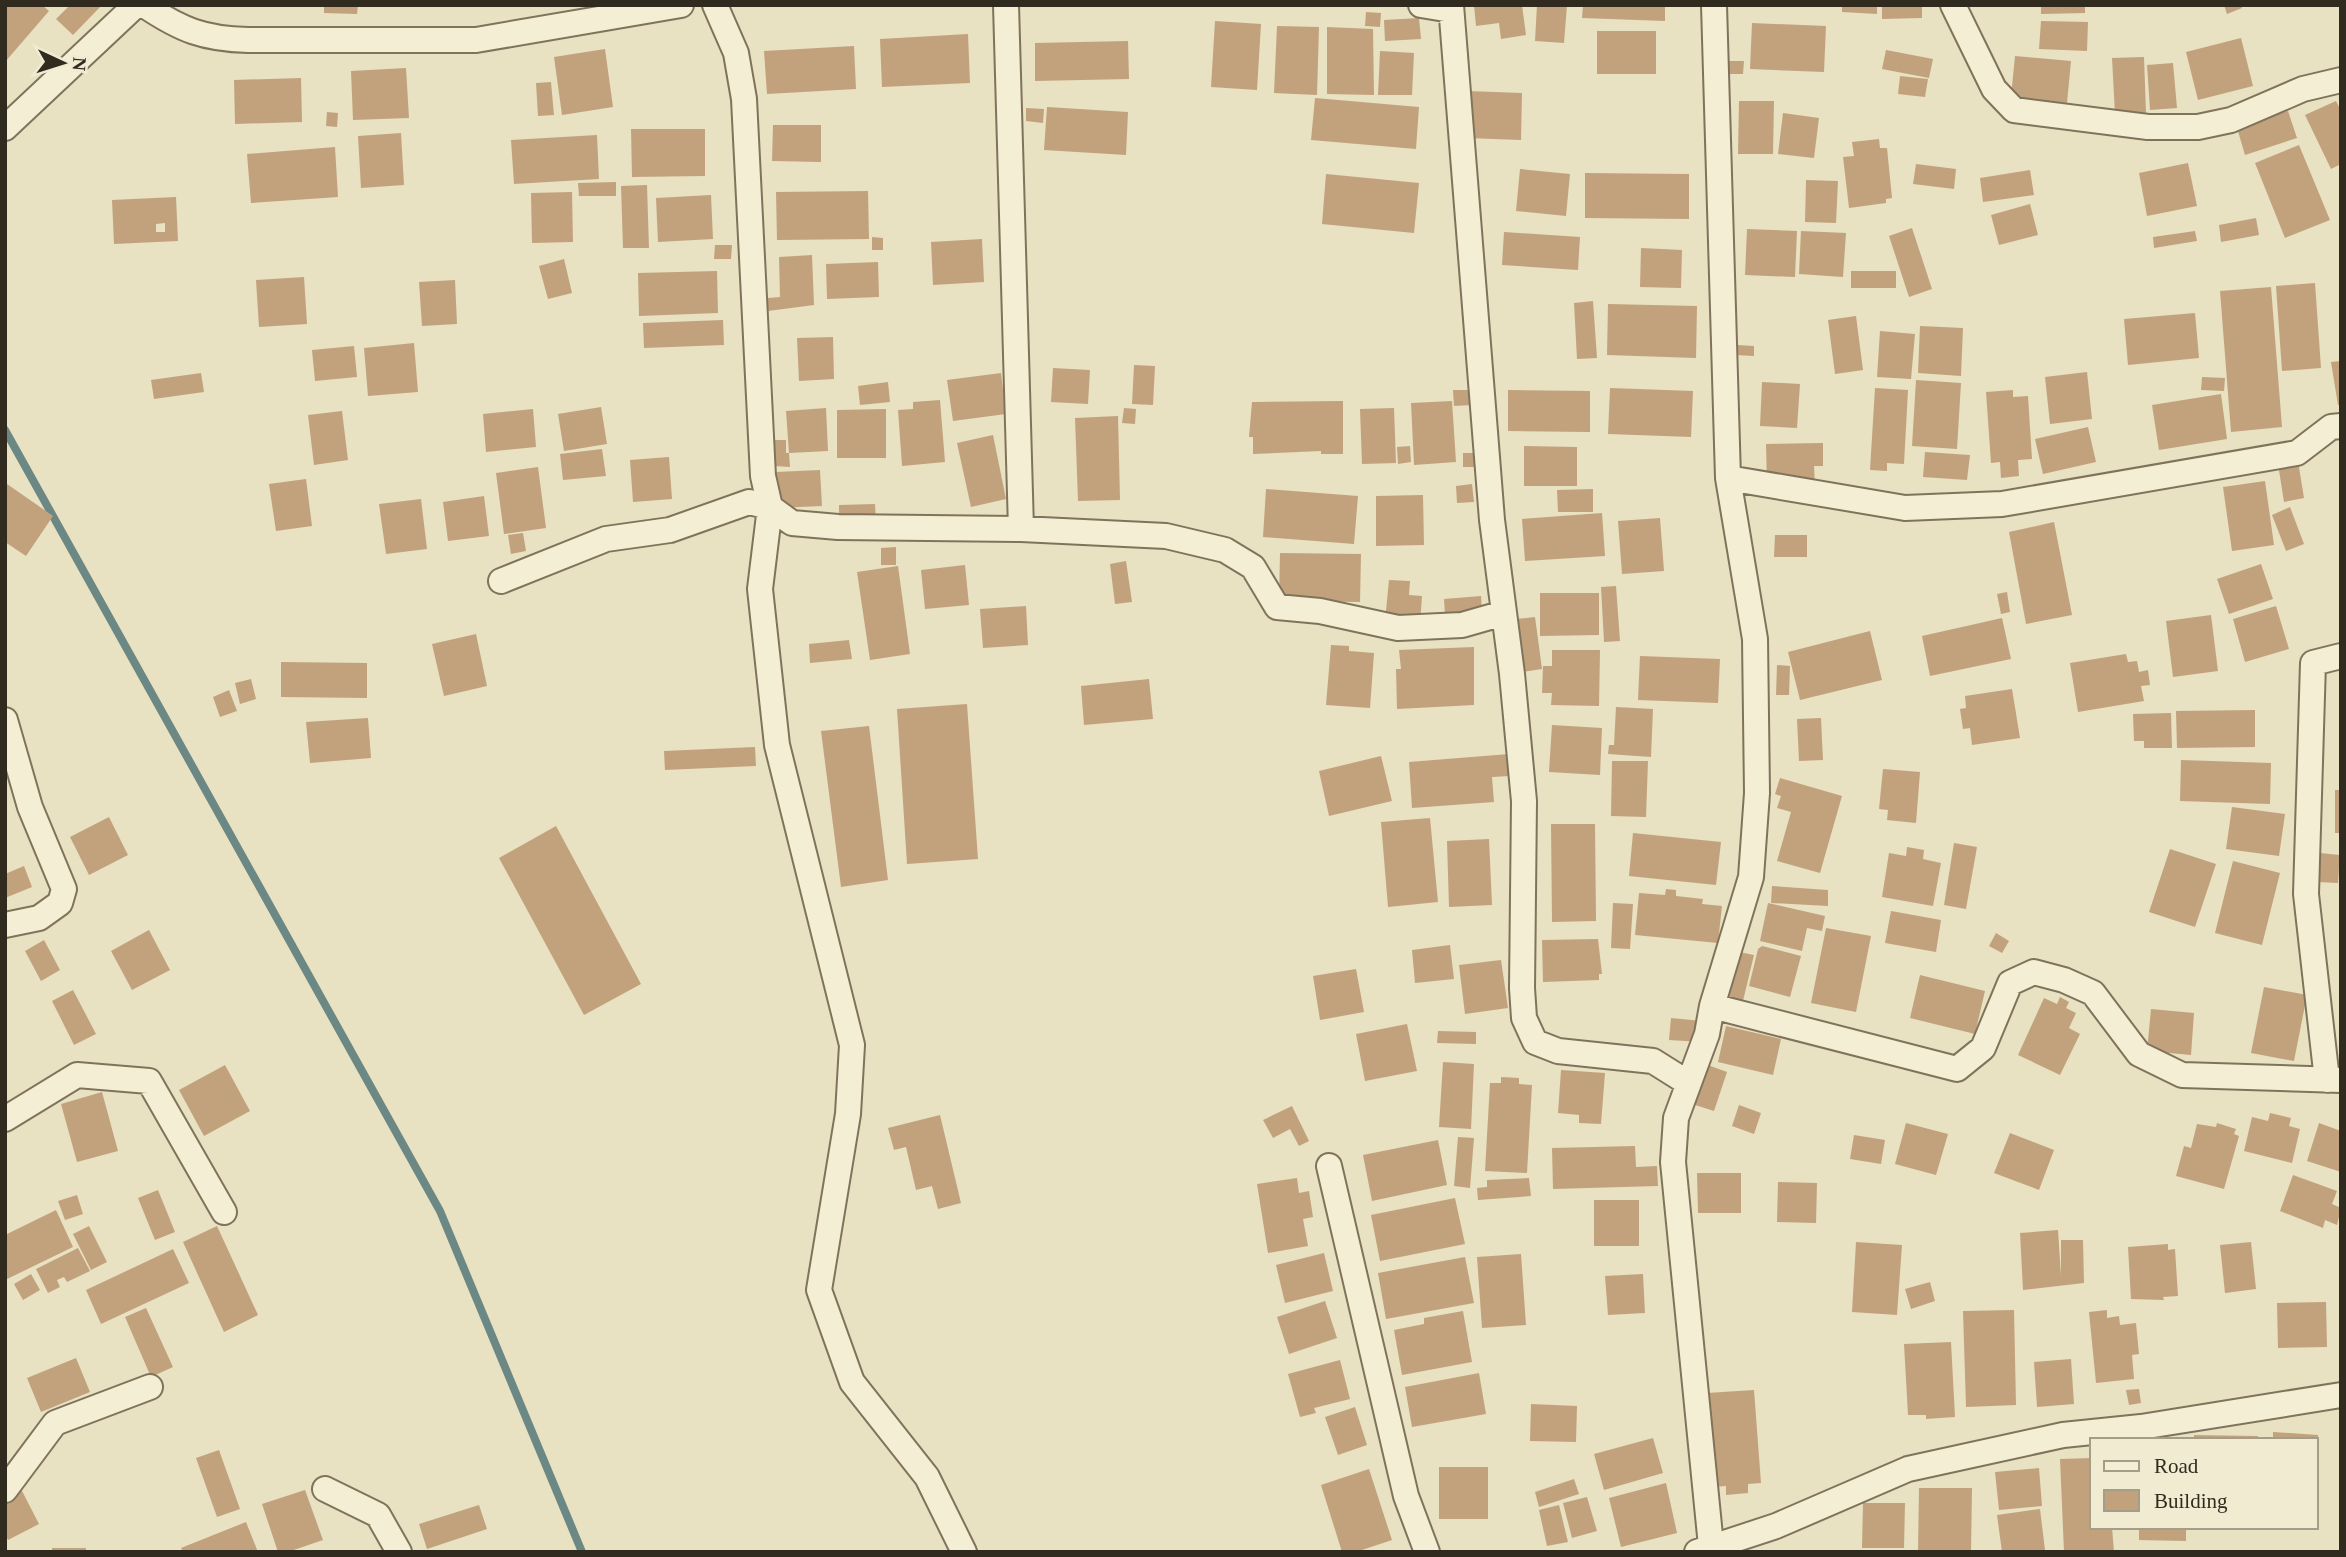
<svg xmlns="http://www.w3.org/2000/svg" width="2346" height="1557" font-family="'Times New Roman',serif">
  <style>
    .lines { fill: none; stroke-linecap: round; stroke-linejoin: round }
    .stream { stroke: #6c8884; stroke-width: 8 }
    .building { fill: #c2a27c; fill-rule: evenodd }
    .street-casing { stroke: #80735b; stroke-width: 28 }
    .street { stroke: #f4eed4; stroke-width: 24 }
  </style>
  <rect width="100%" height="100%" fill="#e8e1c2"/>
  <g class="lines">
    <!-- stream -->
    <path class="stream" d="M5,430L440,1211L582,1552"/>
  </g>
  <!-- building -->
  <path class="building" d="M5,5H42L49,11L5,62Z
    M70,5H102L73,35L56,19Z
    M324,5H358L357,14L324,13Z
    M1474,5H1522L1526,35L1501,39L1499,23L1476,26Z
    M1537,5H1567L1564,43L1535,41Z
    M1583,5H1665V21L1582,18Z
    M1842,5H1877V14L1842,12Z
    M1882,5H1922V18L1882,19Z
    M2041,5H2085V13L2041,14Z
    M2224,5H2241L2242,8L2227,14Z
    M1366,12L1381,13L1380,27L1365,26Z
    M1419,18L1421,39L1385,41L1384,20Z
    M1215,21L1261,24L1257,90L1211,87Z
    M2041,21L2088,22L2087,51L2039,49Z
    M1752,23L1826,26L1824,72L1750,69Z
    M1277,26L1319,27L1317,95L1274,93Z
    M1327,27L1373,29L1374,95L1327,94Z
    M1597,31H1656V74H1597Z
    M968,34L970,83L882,87L880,39Z
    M2241,38L2253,86L2198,100L2186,52Z
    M1128,41L1129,79L1035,81V43Z
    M854,46L856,89L767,94L764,51Z
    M605,49L613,107L562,115L554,57Z
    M1886,50L1933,59L1929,78L1882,69Z
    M1380,51L1414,53L1412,95H1378Z
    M2015,56L2071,61L2067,103L2011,97Z
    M2144,57L2146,113L2115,114L2112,58Z
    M1724,61H1744L1743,74H1724Z
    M2173,63L2177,108L2150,110L2147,65Z
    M406,68L409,118L353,120L351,71Z
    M1900,76L1928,79L1925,97L1898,94Z
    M301,78L302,122L235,124L234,80Z
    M551,82L554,115L538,116L536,83Z
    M1467,91L1522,93L1521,140L1466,138Z
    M1315,98L1419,107L1416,149L1311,140Z
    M1739,101H1774L1773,154H1738Z
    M2336,101L2341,111V164L2331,169L2305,115Z
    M1047,107L1128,112L1126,155L1044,150Z
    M1026,108L1044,109L1043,123L1026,121Z
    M2288,111L2297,138L2245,155L2237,128Z
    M327,112L338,113L337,127L326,126Z
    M1783,113L1819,118L1814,158L1778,154Z
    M773,125H821V162L772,161Z
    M631,129H705V176L632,177Z
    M401,133L404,185L361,188L358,136Z
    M597,135L599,179L514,184L511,140Z
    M1879,139L1880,148H1887L1892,198L1886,199V203L1849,208L1843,157L1854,156L1852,142Z
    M2299,145L2330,220L2285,238L2255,163Z
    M335,147L338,197L251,203L247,154Z
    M2188,163L2197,206L2147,216L2139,173Z
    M1916,164L1956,169L1954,189L1913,184Z
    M1520,169L1570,174L1566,216L1516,211Z
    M2030,170L2034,195L1983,202L1980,178Z
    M1585,173L1689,174V219L1585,218Z
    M1326,174L1419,183L1414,233L1322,224Z
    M1806,180L1838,181L1836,223L1805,222Z
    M616,182V196H579L578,183Z
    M647,185L649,248H623L621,186Z
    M868,191L869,239L777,240L776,192Z
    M572,192L573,242L532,243L531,193Z
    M711,195L713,239L658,242L656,198Z
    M176,197L178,241L114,244L112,200ZM165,223V232H156V224Z
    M2030,204L2038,235L1999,245L1991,215Z
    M2256,218L2259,235L2221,242L2219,225Z
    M1912,228L1932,289L1909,297L1889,236Z
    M1747,229L1797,231L1795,277L1745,275Z
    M1801,231L1846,233L1843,277L1799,274Z
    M2195,231L2197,241L2154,248L2153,237Z
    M1504,232L1580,237L1578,270L1502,265Z
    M872,237L883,238V250H872Z
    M982,239L984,282L933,285L931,242Z
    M715,245H732L731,259H714Z
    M1641,248L1682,250L1681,288L1640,287Z
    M812,255L814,305L768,311V298L780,297L779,257Z
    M564,259L572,293L548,299L539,266Z
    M878,262L879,297L827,299L826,264Z
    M717,271L718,313L639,316L638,273Z
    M1851,271H1896V288H1851Z
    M304,277L307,324L259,327L256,280Z
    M455,280L457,324L422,326L419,282Z
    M2315,283L2321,368L2282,371L2276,286Z
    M2271,287L2282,427L2231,432L2220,291Z
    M1593,301L1597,358L1577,359L1574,303Z
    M1608,304L1697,306L1696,358L1607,355Z
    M2195,313L2199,358L2128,365L2124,319Z
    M1856,316L1863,370L1835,374L1828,320Z
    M723,320L724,345L644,348L643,323Z
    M1920,326L1963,328L1961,376L1918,373Z
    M1880,331L1915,334L1911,379L1877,377Z
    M833,337L834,379L799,381L797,338Z
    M414,343L418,392L368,396L364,348Z
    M1737,345L1754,346V356L1736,355Z
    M354,346L357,377L315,381L312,350Z
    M2341,361V405H2338L2331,362Z
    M1134,365L1155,366L1153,405L1132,404Z
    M1053,368L1090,370L1088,404L1051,402Z
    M2087,372L2092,419L2050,424L2045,377Z
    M201,373L204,392L154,399L151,380Z
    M1001,373L1006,414L953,421L947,380Z
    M2202,377L2225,378L2224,391L2201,390Z
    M1916,380L1961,383L1957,449L1912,446Z
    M888,382L890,402L860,405L858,386Z
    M1762,382L1800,384L1797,428L1760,426Z
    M1610,388L1693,391L1691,437L1608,434Z
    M1875,388L1908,390L1904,464L1887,463V471L1870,470Z
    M1453,390H1472V405L1454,406Z
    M1508,390L1590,391V432L1508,431Z
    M2013,390V397L2028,396L2032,459L2018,460L2019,476L2001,478L2000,462L1991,463L1986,392Z
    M2221,394L2227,439L2159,450L2152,405Z
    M940,400L945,462L902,466L898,410L913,409V402Z
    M1343,401V454H1321V451L1253,454V437H1249L1252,402Z
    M1452,401L1456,462L1414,465L1411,403Z
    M601,407L607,444L564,451L558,414Z
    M826,408L828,451L789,453L790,467L774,466V440H786V453H789L786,411Z
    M1124,408L1136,409L1135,424L1122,423Z
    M1394,408L1396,463L1362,464L1360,409Z
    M533,409L536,447L486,452L483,414Z
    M886,409V458H837V410Z
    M342,411L348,460L314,465L308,415Z
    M1118,416L1120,500L1078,501L1075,418Z
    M2088,427L2096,462L2043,474L2035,439Z
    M993,435L1006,499L971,507L957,443Z
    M1823,443V466H1814L1815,487H1767L1766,444Z
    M1410,446L1411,462L1398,464L1397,447Z
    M1524,446L1577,447V486H1524Z
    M602,449L606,476L563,480L560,454Z
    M1925,452L1970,455L1967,480L1923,477Z
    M1463,453H1476L1477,467H1463Z
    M669,457L672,499L633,502L630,460Z
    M2298,461L2304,498L2284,502L2278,464Z
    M538,467L546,528L504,534L496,473Z
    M820,470L822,506L777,508L776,472Z
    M306,479L312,526L276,531L269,484Z
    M2265,481L2274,545L2232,551L2223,487Z
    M7,484L53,516L26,556L5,542Z
    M1472,484L1474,502L1457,503L1456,486Z
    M1266,489L1358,496L1354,544L1263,537Z
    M1593,489V512H1558L1557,490Z
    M1423,495L1424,545L1376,546V496Z
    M484,496L489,536L448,541L443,502Z
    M421,499L427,549L386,554L379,504Z
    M875,504L876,522H839V505Z
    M2290,507L2304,544L2286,551L2272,515Z
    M1602,513L1605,556L1525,561L1522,519Z
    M1660,518L1664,571L1622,574L1618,521Z
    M2054,522L2072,615L2026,624L2009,532Z
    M523,533L526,551L511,554L508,535Z
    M1775,535H1807V557H1774Z
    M896,547V565H881V548Z
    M1280,553L1361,554L1360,602L1279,601Z
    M1126,561L1132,602L1115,604L1110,564Z
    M2261,564L2273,599L2229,614L2217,579Z
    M965,565L969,605L925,609L921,570Z
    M898,566L910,654L870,660L857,572Z
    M1389,580L1410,581L1409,595L1422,596L1420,624L1385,621Z
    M1616,586L1620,641L1604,642L1601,587Z
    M2007,592L2010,612L2001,614L1997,594Z
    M1540,593H1599V635L1540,636Z
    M1481,596L1482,612L1445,615L1444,599Z
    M1026,606L1028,645L983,648L980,609Z
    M2276,606L2289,649L2245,662L2233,619Z
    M2211,615L2218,671L2173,677L2166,621Z
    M1535,617L1542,669L1523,672L1516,619Z
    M2002,618L2011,659L1930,676L1922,636Z
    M1870,631L1882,680L1800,700L1788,652Z
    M476,634L487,686L444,696L432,644Z
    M849,640L852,659L810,663L809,644Z
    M1331,645L1349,646V651L1374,653L1370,708L1326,705Z
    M1474,647V705L1397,709L1396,669H1401L1399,650Z
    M1552,650H1600L1599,706L1551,705L1552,693H1542L1543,666H1552Z
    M2126,654L2128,662L2137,661L2139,672L2148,670L2150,685L2141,686L2144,701L2078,712L2070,663Z
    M1640,656L1720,659L1718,703L1638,700Z
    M281,662L367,663V698L281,697Z
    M1777,665L1790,666L1789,695H1776Z
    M251,679L256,699L240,704L235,683Z
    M1149,679L1153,719L1084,725L1081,686Z
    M2012,689L2020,738L1972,745L1970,728L1963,729L1960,709L1966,708L1965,696Z
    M229,690L237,711L220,717L213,697Z
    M967,704L978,859L907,864L897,709Z
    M1616,707L1653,709L1651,757L1608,754L1609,745H1614Z
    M2255,710V747L2177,748L2176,711Z
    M2171,713L2172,748H2144V741H2134L2133,714Z
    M368,718L371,758L310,763L306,722Z
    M1821,718L1823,760L1799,761L1797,719Z
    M1552,725L1602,728L1600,775L1549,772Z
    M869,726L888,880L841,887L821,731Z
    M755,747L756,766L665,770L664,751Z
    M1509,754L1510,776L1492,777L1494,802L1412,808L1409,762Z
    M1381,756L1392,801L1329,816L1319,771Z
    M2181,760L2271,763L2270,804L2180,801Z
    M1612,761H1648L1646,817L1611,816Z
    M1883,769L1920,772L1916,823L1887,820L1888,810L1879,809Z
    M1780,778L1842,796L1820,873L1777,861L1791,812L1777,808L1781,796L1775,794Z
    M2335,790H2341V833H2335Z
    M2232,807L2285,814L2279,856L2226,849Z
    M109,817L128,855L89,875L70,837Z
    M1430,818L1438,902L1388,907L1381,822Z
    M1551,824H1595L1596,921L1552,922Z
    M556,826L641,984L584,1015L499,858Z
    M1633,833L1721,842L1716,885L1629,876Z
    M1489,839L1492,905L1449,907L1447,841Z
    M1954,843L1977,847L1966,909L1944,905Z
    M1907,847L1924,850L1923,859L1941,863L1933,906L1882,897L1889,853L1906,856Z
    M2170,849L2216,864L2195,927L2149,912Z
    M2320,853L2340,855L2338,883L2318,882Z
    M2233,861L2280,873L2262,945L2215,933Z
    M24,866L32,887L5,898V874Z
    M1772,886L1828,890V906L1771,903Z
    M1666,889L1676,890V896L1703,899L1702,904L1722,906L1718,943L1635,935L1639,893L1665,895Z
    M1613,903L1633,904L1630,949L1611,948Z
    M1768,903L1825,916L1822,931L1807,928L1802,951L1760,941Z
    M1891,911L1941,920L1936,952L1885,943Z
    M1826,928L1871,936L1856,1012L1811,1003Z
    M149,930L170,970L132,990L111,951Z
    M1996,933L2009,941L2002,953L1989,946Z
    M1598,939L1602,974H1599V980L1543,982L1542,940Z
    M44,940L60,970L41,981L25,951Z
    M1450,945L1454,979L1415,983L1412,950Z
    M1762,946L1801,956L1790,997L1749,986L1758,949Z
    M1739,952L1754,955L1742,1005L1727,1001Z
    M1501,960L1508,1008L1465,1014L1459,965Z
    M1356,969L1364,1012L1320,1020L1313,976Z
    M1920,975L1985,991L1975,1034L1910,1018Z
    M2264,987L2307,995L2294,1061L2251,1053Z
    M73,990L96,1034L74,1045L52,1001Z
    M2060,997L2069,1002L2066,1008L2076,1013L2069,1028L2080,1034L2060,1075L2018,1055L2044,998L2057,1004Z
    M2151,1009L2194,1013L2191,1055L2147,1051Z
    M1671,1018L1702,1021L1701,1042L1669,1040Z
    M1407,1024L1417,1071L1365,1081L1356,1034Z
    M1726,1026L1781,1039L1773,1075L1718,1062Z
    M1438,1031L1476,1032V1044L1437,1043Z
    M1443,1062L1474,1064L1471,1129L1439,1127Z
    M1705,1064L1727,1072L1714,1111L1692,1104Z
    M225,1065L250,1111L204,1136L179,1090Z
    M1561,1070L1605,1073L1601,1124L1579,1123V1115L1558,1113Z
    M1501,1077L1519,1078V1084L1532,1085L1527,1173L1485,1171L1490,1083H1501Z
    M102,1092L118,1151L77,1162L61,1104Z
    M1739,1105L1761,1113L1754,1134L1732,1126Z
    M1292,1106L1309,1141L1299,1146L1290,1129L1273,1138L1263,1120Z
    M2270,1113L2291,1118L2289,1126L2300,1129L2292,1163L2244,1151L2252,1117L2268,1121Z
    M940,1115L961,1203L938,1209L932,1186L916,1190L906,1147L894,1150L888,1128Z
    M1906,1123L1948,1134L1936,1175L1895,1164Z
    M2217,1123L2236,1129L2234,1134L2239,1136L2224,1189L2176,1176L2184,1146L2191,1148L2197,1124L2216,1127Z
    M2319,1123L2341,1131V1172L2307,1161Z
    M2010,1133L2054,1150L2039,1190L1994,1173Z
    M1854,1135L1885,1140L1881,1164L1850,1159Z
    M1458,1137L1474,1138L1470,1188L1454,1186Z
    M1438,1140L1447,1185L1372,1201L1363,1155Z
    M1635,1146L1636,1167L1657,1166L1658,1186L1553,1189L1552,1148Z
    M1697,1173H1741V1213H1698Z
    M2293,1175L2337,1191L2332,1204L2341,1208L2337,1225L2325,1220L2323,1228L2280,1211Z
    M1297,1178L1299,1193L1309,1191L1313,1217L1303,1219L1308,1246L1268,1253L1257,1184Z
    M1529,1178L1531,1196L1478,1200L1477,1188L1487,1187V1180Z
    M1778,1182L1817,1183L1816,1223L1777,1222Z
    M158,1190L175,1232L155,1240L138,1198Z
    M77,1195L83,1214L65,1220L58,1201Z
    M1455,1198L1465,1244L1380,1261L1371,1215Z
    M1594,1200H1639V1246H1594Z
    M56,1210L73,1247L5,1280V1235Z
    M89,1226L107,1262L91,1270L73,1234Z
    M217,1226L258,1315L224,1332L183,1242Z
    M2058,1230L2061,1276V1240H2083L2084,1283L2023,1290L2020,1233Z
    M1856,1242L1902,1245L1897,1315L1852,1312Z
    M2251,1242L2256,1289L2225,1293L2220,1245Z
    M2168,1244V1250L2175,1249L2178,1296L2163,1297L2164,1300L2131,1299L2128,1247Z
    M78,1248L90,1271L67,1282L64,1277L57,1280L60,1287L48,1293L36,1269Z
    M173,1249L189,1283L101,1324L86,1290Z
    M1324,1253L1333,1291L1285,1303L1276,1265Z
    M1521,1254L1526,1325L1482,1328L1477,1257Z
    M1465,1257L1474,1303L1386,1319L1378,1273Z
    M31,1274L40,1290L23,1300L14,1284Z
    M1643,1274L1645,1313L1608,1315L1605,1276Z
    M1930,1282L1935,1301L1911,1309L1905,1289Z
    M1325,1301L1337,1338L1289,1354L1277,1317Z
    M2326,1302L2327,1347L2278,1348L2277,1303Z
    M146,1308L173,1367L151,1377L125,1317Z
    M2014,1310L2016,1405L1966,1407L1963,1311Z
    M2107,1310V1318L2119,1316L2120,1325L2136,1323L2139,1354L2132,1355L2134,1379L2096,1383L2089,1312Z
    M1463,1311L1472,1362L1402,1375L1394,1330L1424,1324V1318Z
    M1951,1342L1955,1417L1926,1419V1415H1908L1904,1344Z
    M76,1358L90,1392L41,1412L27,1378Z
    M2071,1359L2074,1404L2037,1407L2034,1362Z
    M1340,1360L1350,1399L1314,1408L1316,1413L1300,1417L1288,1374Z
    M1479,1373L1486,1414L1412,1427L1405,1387Z
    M2139,1389L2141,1403L2129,1405L2126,1390Z
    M1754,1390L1761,1483L1748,1484V1493L1726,1495V1486L1713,1487L1707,1393Z
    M1531,1404L1577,1406L1576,1442L1530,1441Z
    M1355,1407L1367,1445L1338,1455L1325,1417Z
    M2273,1432L2318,1435V1440H2273Z
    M2194,1435L2258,1436V1440H2194Z
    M1653,1438L1663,1473L1604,1490L1594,1454Z
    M219,1450L240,1509L217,1517L196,1458Z
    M2092,1458V1527H2112L2114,1552H2064L2060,1459Z
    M1439,1467H1488V1519H1439Z
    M2039,1468L2042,1506L1999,1510L1995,1472Z
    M1369,1469L1392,1540L1356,1552H1342L1321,1485Z
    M1574,1479L1579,1494L1539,1507L1535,1492Z
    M1666,1483L1677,1533L1621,1547L1609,1498Z
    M1919,1488H1972L1971,1552H1918Z
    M21,1489L39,1524L8,1540L5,1534V1497Z
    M305,1490L323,1540L288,1552H278L262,1504Z
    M1587,1497L1597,1531L1572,1538L1563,1503Z
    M1863,1503H1905L1904,1548H1862Z
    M479,1505L487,1529L427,1549L419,1524Z
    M1559,1505L1568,1542L1547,1546L1539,1510Z
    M2040,1509L2045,1550L2002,1552L1997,1515Z
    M246,1522L258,1552H183L181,1548Z
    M2139,1527H2186V1541L2139,1540Z
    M52,1548H86V1552H52Z"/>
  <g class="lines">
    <!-- street casing -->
    <g class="street-casing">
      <path id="street" d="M144,5C181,30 204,39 248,40H476L681,5
        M715,5L736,53L744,99L763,476L770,507L760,589L777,745L852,1045L848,1114L819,1290L852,1382L927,1477L964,1552
        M1006,5L1021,529
        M1421,5L1451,10
        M1451,5L1492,520L1512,674L1524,801L1522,988L1524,1018L1535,1042L1558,1051L1653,1061L1688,1083
        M1953,5L1994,89L2014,110L2148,127H2198L2231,120L2303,89L2341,80
        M5,128L136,5
        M1728,478L1905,508L2002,504L2297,453L2331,427L2341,426
        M501,581L606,539L670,530L749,502L770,507L792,523L838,527L1021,529L1166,536L1225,550L1253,567L1277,607L1320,611L1398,628L1462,625L1504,613
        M5,720L30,807L64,889L60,903L39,918L5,925
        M1712,1006L1957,1069L1983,1048L2010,983L2034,972L2064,980L2093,993L2139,1054L2182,1075L2341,1080
        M2327,1080L2306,894L2313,663L2341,656
        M5,1119L77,1075L149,1081L224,1212
        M1329,1166L1406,1496L1427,1552
        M325,1489L378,1515L399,1552
        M5,1490L55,1423L150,1387
        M1711,1546L1673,1162L1676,1118L1707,1034L1712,1006L1751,877L1757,793L1755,639L1728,478L1714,5
        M1697,1552L1776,1526L1908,1469L2063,1435L2141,1427L2341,1395"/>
    </g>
    <!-- street -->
    <use href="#street" class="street"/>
  </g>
  <!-- border -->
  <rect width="2346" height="1557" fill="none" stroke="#312a1e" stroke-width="14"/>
  <!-- legend -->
  <rect x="2090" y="1438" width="228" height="91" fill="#f0ebd1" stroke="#a49e89" stroke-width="2"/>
  <rect x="2104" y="1461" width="35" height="10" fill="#f4eed4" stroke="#a49e89" stroke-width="2"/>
  <text x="2154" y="1473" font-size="21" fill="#312a1e">Road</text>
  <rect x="2104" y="1490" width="35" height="21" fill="#c2a27c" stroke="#a49e89" stroke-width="2"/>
  <text x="2154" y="1508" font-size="21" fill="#312a1e">Building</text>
  <!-- north arrow -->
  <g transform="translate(63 63) rotate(94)" stroke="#f0ebd1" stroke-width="5" paint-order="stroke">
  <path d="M0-5L12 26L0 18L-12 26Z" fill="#312a1e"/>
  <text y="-10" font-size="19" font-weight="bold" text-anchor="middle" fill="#312a1e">N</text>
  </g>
</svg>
